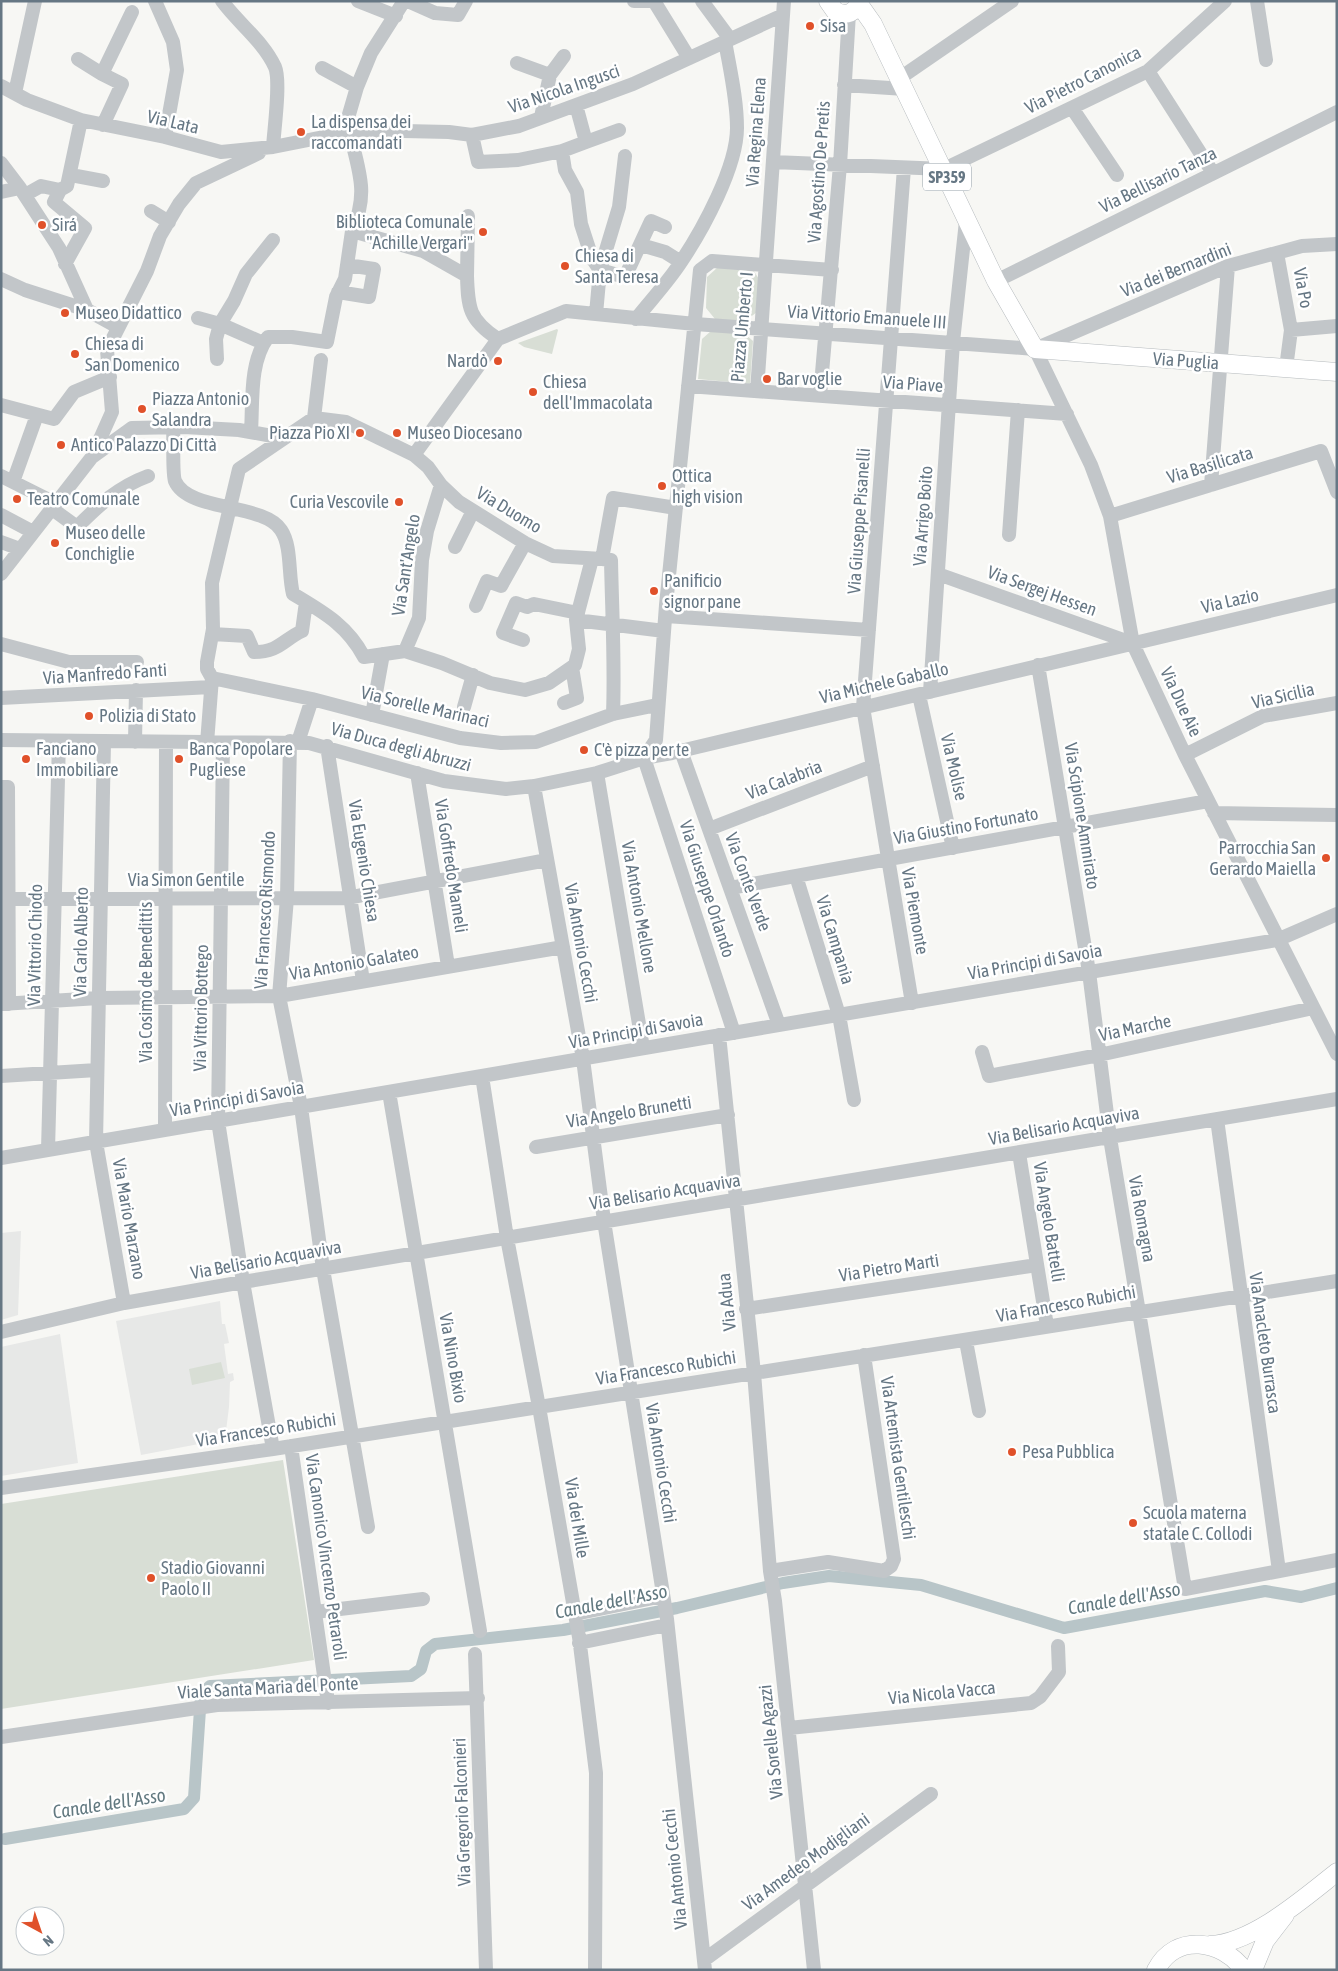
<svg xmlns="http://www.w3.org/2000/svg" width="1338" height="1971" font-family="'Asap Condensed',sans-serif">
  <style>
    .built { fill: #e7e8e7 }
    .green { fill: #d8ded5 }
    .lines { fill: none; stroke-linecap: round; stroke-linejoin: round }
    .canal { stroke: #b8c5c8; stroke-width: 12 }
    .major-casing { stroke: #b5babd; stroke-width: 19 }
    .minor { stroke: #c2c6c9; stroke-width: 14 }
    .major { stroke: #fff; stroke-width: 18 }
    .poi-dot { fill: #e0512a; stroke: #fff; stroke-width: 2 }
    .labels { text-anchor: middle; stroke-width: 5; stroke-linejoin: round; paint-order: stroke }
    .shield { fill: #fff; stroke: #94a0a9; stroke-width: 1 }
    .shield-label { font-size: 16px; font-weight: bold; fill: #667784 }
    .poi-label { font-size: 18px; fill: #667784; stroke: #fff; text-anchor: start }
    .street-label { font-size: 18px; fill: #667784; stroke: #fff }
    .water-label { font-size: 19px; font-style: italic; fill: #627980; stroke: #fff }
  </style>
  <rect width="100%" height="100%" fill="#f7f7f4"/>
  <!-- built -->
  <path class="built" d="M21,1231L18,1315L1,1320V1233Z
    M220,1301L222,1324H225L229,1343L224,1344L228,1374L233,1373L234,1380L230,1382L229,1407L225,1439L141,1455L116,1321Z
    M60,1334L78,1463L1,1476V1347Z"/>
  <!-- green -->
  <path class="green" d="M718,267L754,271L760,281L757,312L744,322L715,319L706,308L707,277Z
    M557,329L558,330L552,354L524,347L518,343Z
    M711,331L744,333L753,341L750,384L698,379L702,339Z
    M221,1362L225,1378L192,1385L189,1369Z
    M283,1460L314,1660L1,1709V1504Z"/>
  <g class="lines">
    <!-- canal -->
    <path class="canal" d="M5,1839L184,1809L194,1798L201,1695L210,1686L411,1676L421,1669L426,1651L435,1644L563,1630L677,1608L783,1583L829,1576L921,1585L1064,1628L1265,1591L1301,1597L1337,1588"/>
    <!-- major casing -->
    <g class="major-casing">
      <path id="major" d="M828,1L835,11C846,17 856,13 859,1
        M859,4L873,24L996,281L1035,349L1337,372
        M1210,1945C1253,1943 1304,1898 1337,1872
        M1156,1970C1176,1932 1222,1940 1244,1970
        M1253,1970L1265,1941L1285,1915"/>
    </g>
    <!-- minor -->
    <path class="minor" d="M155,1L173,42L177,70L165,137
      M222,1C238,23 263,41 275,67C281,81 274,130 273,147
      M358,1L396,16
      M408,1L435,13L458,15L466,1
      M634,1H654
      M654,1L689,58
      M702,1L730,39
      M1257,1L1266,60
      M78,59L102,74
      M517,63L550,75
      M322,68L357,87
      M1148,71L1213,173
      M900,78L1012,1
      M844,85L905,89
      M1,86L27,100L81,120L165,137L221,152L273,147L359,130L449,132L472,135L519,126L633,84L783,15
      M15,93L35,1
      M576,105L586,142L562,151L565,170L577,192L581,224L592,258L600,270L596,314
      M1072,108L1117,175
      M541,117L550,75L564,56
      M103,125L122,84L102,74L132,12
      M350,134C359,171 369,194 352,231
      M343,135L357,87L371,53L404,1
      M472,135L478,162L518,160L562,151
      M586,142L619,130
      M625,156L619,207L600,270L625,277L651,221L665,227
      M773,162L944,169L1148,71L1225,1
      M1,163L20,188L59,248L87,310
      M904,168L863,707L912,1003
      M71,175L103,181
      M1,192L20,188
      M25,195L41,186L60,190
      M151,211L169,222
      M641,245L665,252L681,262
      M1277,253L1291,330L1337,326
      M65,264L85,228L54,202L60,190L67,186L81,120
      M467,276L468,216
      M1,279L25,290L87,310L118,327
      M996,281L1337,112
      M338,292L369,297L374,269L347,265
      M198,318L220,324L263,343
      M636,319C651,300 668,282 681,262C703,229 737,167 737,128C737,99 730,70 725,41
      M1035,349L1091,465L1110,516L1133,644L1185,755L1337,1054
      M217,359L216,339L220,324L234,301L246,274L273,240
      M1286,368L1291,330
      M688,386L1067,414
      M757,391L784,1
      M820,396L840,165L849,13
      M1,405L54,419L74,392L110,377
      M314,418L346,422L414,455L428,467L441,485L459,502L525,543L553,556L602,559
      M314,418L321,360
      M173,427C174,438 172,473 175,481C188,512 264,503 281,530C292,546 288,575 293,594C323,612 347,625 364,657L405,651L442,663L490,683L525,690L549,683L575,665L579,649L576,620L592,559
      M251,432C253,402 249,362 268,337H292L327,342L336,297L345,279L352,231L423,251L467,276C468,308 469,320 498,339
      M414,455L498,339L566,311L695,324L1035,349L1228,266L1302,246L1337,244
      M92,457L112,412L107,350L147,271L160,236L179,204L196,183L259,153
      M1,476L55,503
      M13,482L37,415
      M1211,485L1228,266
      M51,508L77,527C99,505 118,487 148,476
      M1,515L33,532
      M1110,516L1321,451L1337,492
      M1009,535L1018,410
      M1,542L20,549
      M455,547L470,517
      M1,574L92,457L132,428L184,427L239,430L283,438
      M938,574L1132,643
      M476,606L487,581L501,586L525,543
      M666,616L869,630
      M576,620L664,631
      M212,634L247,636L254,652C279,652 283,640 302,631L306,602
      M523,640L503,633L516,603L527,607L534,604L578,613
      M1,644L69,662H137
      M405,651L419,618L422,560L427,531L441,485
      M1038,665L1089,972L1110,1138L1185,1589L1337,1560
      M212,678L312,699L460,738L501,743L536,742L613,714L657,705
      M930,692L953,342L966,221
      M919,695L953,848
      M1,698L211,687
      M564,703L577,698L572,667
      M464,707L473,675
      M613,714C615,663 612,612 611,560L602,559L613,498L676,508
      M372,715L383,654
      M1,740L309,743L444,781L506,789L534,786L597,773L644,758L672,753L1337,595
      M290,741L287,898L279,996L301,1107L323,1269L368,1527
      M104,742L96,1142L124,1303
      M135,742L136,690
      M298,742L312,699
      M207,743L212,678L207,669V662L213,629L212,583L239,469L314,418
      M223,743L218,1121L243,1282L273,1449
      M327,746L363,981
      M681,751L779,1025
      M1185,755L1263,716L1337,703
      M644,758L656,740L666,605L700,270L712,261L832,270
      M644,758L734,1033
      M417,773L448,966
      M597,773L643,1048
      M534,786L583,1059L604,1221L667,1619L705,1970
      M1,787H8L9,1004
      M1214,813L1337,815
      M709,829L873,766
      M796,876L839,1015L854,1100
      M730,888L1208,801
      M1,899L347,898L547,860
      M1,1004L99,998L279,996L563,947
      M719,1035L754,1373L770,1571L775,1601L814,1970
      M982,1052L989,1076L1099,1055L1313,1008
      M1,1076L97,1070
      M482,1076L507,1238L539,1407L579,1637L596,1773L595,1970
      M389,1092L480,1631
      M1217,1119L1279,1571
      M165,1130L166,743
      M536,1147L728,1115
      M48,1150L59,741
      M1019,1153L1047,1326
      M1,1158L1277,940L1337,914
      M746,1309L1037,1265
      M1,1332L124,1303L243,1282L1337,1099
      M966,1341L979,1411
      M291,1446L328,1703
      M1,1488L273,1449L1337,1281
      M770,1571L828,1562L884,1571L891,1566L894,1559L864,1355
      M315,1612L423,1599
      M575,1614L663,1596
      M579,1643L667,1625
      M475,1654L486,1970
      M789,1728L1031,1703L1040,1697L1059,1672L1058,1646
      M1,1737L217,1705L478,1698
      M704,1960L931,1794"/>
    <!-- major -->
    <use href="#major" class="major"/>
  </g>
  <!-- markers -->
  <g class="poi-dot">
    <circle cx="810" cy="26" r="5"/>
    <circle cx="301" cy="132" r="5"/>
    <circle cx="42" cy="225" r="5"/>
    <circle cx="483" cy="232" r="5"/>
    <circle cx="565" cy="266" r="5"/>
    <circle cx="65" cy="313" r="5"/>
    <circle cx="75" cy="354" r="5"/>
    <circle cx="498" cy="361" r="5"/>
    <circle cx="767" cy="379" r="5"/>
    <circle cx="533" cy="392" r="5"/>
    <circle cx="142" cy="409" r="5"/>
    <circle cx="360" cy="433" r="5"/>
    <circle cx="397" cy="433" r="5"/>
    <circle cx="61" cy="445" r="5"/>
    <circle cx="662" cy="486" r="5"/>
    <circle cx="17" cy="499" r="5"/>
    <circle cx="399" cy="502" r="5"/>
    <circle cx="55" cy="543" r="5"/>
    <circle cx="654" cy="591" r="5"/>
    <circle cx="89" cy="716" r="5"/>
    <circle cx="584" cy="750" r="5"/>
    <circle cx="26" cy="759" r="5"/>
    <circle cx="179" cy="759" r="5"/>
    <circle cx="1326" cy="858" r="5"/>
    <circle cx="1012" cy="1452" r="5"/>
    <circle cx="1133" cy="1523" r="5"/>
    <circle cx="151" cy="1578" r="5"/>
  </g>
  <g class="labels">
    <!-- shield labels -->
    <rect class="shield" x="923" y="163.5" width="48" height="27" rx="4"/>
    <g class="shield-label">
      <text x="947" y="183">SP359</text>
    </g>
    <!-- poi labels -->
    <g class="poi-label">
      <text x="820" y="32">Sisa</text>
      <text x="311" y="128">La dispensa dei<tspan x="311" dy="21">raccomandati</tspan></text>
      <text x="473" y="228" text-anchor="end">Biblioteca Comunale<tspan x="473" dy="21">"Achille Vergari"</tspan></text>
      <text x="52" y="231">Sirá</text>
      <text x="575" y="262">Chiesa di<tspan x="575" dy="21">Santa Teresa</tspan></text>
      <text x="75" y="319">Museo Didattico</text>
      <text x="85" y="350">Chiesa di<tspan x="85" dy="21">San Domenico</tspan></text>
      <text x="488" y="367" text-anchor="end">Nardò</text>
      <text x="777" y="385">Bar voglie</text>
      <text x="543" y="388">Chiesa<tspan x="543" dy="21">dell'Immacolata</tspan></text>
      <text x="152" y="405">Piazza Antonio<tspan x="152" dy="21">Salandra</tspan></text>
      <text x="350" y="439" text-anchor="end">Piazza Pio XI</text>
      <text x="407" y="439">Museo Diocesano</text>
      <text x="71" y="451">Antico Palazzo Di Città</text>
      <text x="672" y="482">Ottica<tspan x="672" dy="21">high vision</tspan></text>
      <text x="27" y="505">Teatro Comunale</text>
      <text x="389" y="508" text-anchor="end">Curia Vescovile</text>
      <text x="65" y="539">Museo delle<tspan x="65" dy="21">Conchiglie</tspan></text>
      <text x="664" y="587">Panificio<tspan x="664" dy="21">signor pane</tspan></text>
      <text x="99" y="722">Polizia di Stato</text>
      <text x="36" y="755">Fanciano<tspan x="36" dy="21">Immobiliare</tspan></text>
      <text x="189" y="755">Banca Popolare<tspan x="189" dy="21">Pugliese</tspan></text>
      <text x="594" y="756">C'è pizza per te</text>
      <text x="1316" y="854" text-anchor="end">Parrocchia San<tspan x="1316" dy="21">Gerardo Maiella</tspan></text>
      <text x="1022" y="1458">Pesa Pubblica</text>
      <text x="1143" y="1519">Scuola materna<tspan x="1143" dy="21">statale C. Collodi</tspan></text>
      <text x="161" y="1574">Stadio Giovanni<tspan x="161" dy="21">Paolo II</tspan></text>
    </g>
    <!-- street labels -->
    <g class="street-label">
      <text transform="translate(1083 80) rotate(-27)" y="6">Via Pietro Canonica</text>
      <text transform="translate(564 89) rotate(-19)" y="6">Via Nicola Ingusci</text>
      <text transform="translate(173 122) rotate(13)" y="6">Via Lata</text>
      <text transform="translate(756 132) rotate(-86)" y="6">Via Regina Elena</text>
      <text transform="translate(819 172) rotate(-86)" y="6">Via Agostino De Pretis</text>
      <text transform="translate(1158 180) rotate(-26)" y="6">Via Bellisario Tanza</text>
      <text transform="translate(1176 270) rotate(-22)" y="6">Via dei Bernardini</text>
      <text transform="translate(1303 288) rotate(80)" y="6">Via Po</text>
      <text transform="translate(867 317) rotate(4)" y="6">Via Vittorio Emanuele III</text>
      <text transform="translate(742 327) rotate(-85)" y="6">Piazza Umberto I</text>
      <text transform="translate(1186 361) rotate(4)" y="6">Via Puglia</text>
      <text transform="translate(913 384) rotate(4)" y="6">Via Piave</text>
      <text transform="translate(1210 465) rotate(-17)" y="6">Via Basilicata</text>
      <text transform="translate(509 510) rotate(31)" y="6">Via Duomo</text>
      <text transform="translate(923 516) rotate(-86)" y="6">Via Arrigo Boito</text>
      <text transform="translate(859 521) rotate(-86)" y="6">Via Giuseppe Pisanelli</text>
      <text transform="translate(406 565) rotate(-81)" y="6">Via Sant'Angelo</text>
      <text transform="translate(1042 591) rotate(20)" y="6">Via Sergej Hessen</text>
      <text transform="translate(1230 601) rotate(-13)" y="6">Via Lazio</text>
      <text transform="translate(105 674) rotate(-4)" y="6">Via Manfredo Fanti</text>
      <text transform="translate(884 683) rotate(-13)" y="6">Via Michele Gaballo</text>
      <text transform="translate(1283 696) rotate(-13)" y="6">Via Sicilia</text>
      <text transform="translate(1181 702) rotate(65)" y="6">Via Due Aie</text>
      <text transform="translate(425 707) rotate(13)" y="6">Via Sorelle Marinaci</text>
      <text transform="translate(401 747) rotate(15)" y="6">Via Duca degli Abruzzi</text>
      <text transform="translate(954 767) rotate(77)" y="6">Via Molise</text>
      <text transform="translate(784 780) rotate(-21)" y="6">Via Calabria</text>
      <text transform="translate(1082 816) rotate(81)" y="6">Via Scipione Ammirato</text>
      <text transform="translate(966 826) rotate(-10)" y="6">Via Giustino Fortunato</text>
      <text transform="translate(364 861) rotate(81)" y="6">Via Eugenio Chiesa</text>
      <text transform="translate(451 866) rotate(81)" y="6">Via Goffredo Mameli</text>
      <text x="186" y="886">Via Simon Gentile</text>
      <text transform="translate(748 882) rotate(70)" y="6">Via Conte Verde</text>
      <text transform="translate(707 889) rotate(72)" y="6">Via Giuseppe Orlando</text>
      <text transform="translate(639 907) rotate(80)" y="6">Via Antonio Mellone</text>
      <text transform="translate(265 910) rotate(-87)" y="6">Via Francesco Rismondo</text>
      <text transform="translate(915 911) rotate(80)" y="6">Via Piemonte</text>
      <text transform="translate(835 940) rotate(73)" y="6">Via Campania</text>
      <text transform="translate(81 942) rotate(-89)" y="6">Via Carlo Alberto</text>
      <text transform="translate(581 943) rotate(80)" y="6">Via Antonio Cecchi</text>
      <text transform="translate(35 945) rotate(-89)" y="6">Via Vittorio Chiodo</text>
      <text transform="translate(1035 962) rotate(-10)" y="6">Via Principi di Savoia</text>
      <text transform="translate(354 963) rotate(-10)" y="6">Via Antonio Galateo</text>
      <text transform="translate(146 982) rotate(-90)" y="6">Via Cosimo de Benedittis</text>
      <text transform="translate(201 1008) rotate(-89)" y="6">Via Vittorio Bottego</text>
      <text transform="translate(1135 1028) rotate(-12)" y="6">Via Marche</text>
      <text transform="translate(636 1031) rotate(-10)" y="6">Via Principi di Savoia</text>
      <text transform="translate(237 1099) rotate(-10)" y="6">Via Principi di Savoia</text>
      <text transform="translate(629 1112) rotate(-9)" y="6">Via Angelo Brunetti</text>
      <text transform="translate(1064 1126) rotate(-10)" y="6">Via Belisario Acquaviva</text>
      <text transform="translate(665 1192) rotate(-9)" y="6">Via Belisario Acquaviva</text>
      <text transform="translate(129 1219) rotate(80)" y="6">Via Mario Marzano</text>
      <text transform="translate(1142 1219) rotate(80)" y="6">Via Romagna</text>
      <text transform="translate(1049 1222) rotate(81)" y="6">Via Angelo Battelli</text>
      <text transform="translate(266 1260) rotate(-10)" y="6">Via Belisario Acquaviva</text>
      <text transform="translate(889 1268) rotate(-9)" y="6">Via Pietro Marti</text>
      <text transform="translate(727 1302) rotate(-96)" y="6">Via Adua</text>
      <text transform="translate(1066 1304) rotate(-10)" y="6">Via Francesco Rubichi</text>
      <text transform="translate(1265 1343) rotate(82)" y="6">Via Anacleto Burrasca</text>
      <text transform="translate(453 1358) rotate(80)" y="6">Via Nino Bixio</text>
      <text transform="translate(666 1368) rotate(-9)" y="6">Via Francesco Rubichi</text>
      <text transform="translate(266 1430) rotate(-9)" y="6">Via Francesco Rubichi</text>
      <text transform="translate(898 1458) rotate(82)" y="6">Via Artemista Gentileschi</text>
      <text transform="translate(661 1463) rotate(81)" y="6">Via Antonio Cecchi</text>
      <text transform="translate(577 1518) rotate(81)" y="6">Via dei Mille</text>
      <text transform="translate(326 1557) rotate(82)" y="6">Via Canonico Vincenzo Petraroli</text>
      <text transform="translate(268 1688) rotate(-3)" y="6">Viale Santa Maria del Ponte</text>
      <text transform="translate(942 1693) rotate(-6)" y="6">Via Nicola Vacca</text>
      <text transform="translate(771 1742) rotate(-96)" y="6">Via Sorelle Agazzi</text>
      <text transform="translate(462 1812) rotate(-92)" y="6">Via Gregorio Falconieri</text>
      <text transform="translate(806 1862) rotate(-36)" y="6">Via Amedeo Modigliani</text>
      <text transform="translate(675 1869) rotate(-96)" y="6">Via Antonio Cecchi</text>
    </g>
    <!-- water labels -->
    <g class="water-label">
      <text transform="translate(1124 1598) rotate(-10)" y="7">Canale dell'Asso</text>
      <text transform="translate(611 1601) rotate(-11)" y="7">Canale dell'Asso</text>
      <text transform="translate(109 1803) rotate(-9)" y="7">Canale dell'Asso</text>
    </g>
  </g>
  <!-- border -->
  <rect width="1338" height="1971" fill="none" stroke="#667784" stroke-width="5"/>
  <!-- north arrow -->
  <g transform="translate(40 1931) rotate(140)"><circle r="24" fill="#ffffff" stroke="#c2c9ce"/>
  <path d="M0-4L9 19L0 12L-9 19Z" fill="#e0512a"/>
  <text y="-8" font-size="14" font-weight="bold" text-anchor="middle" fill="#667784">N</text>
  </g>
</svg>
